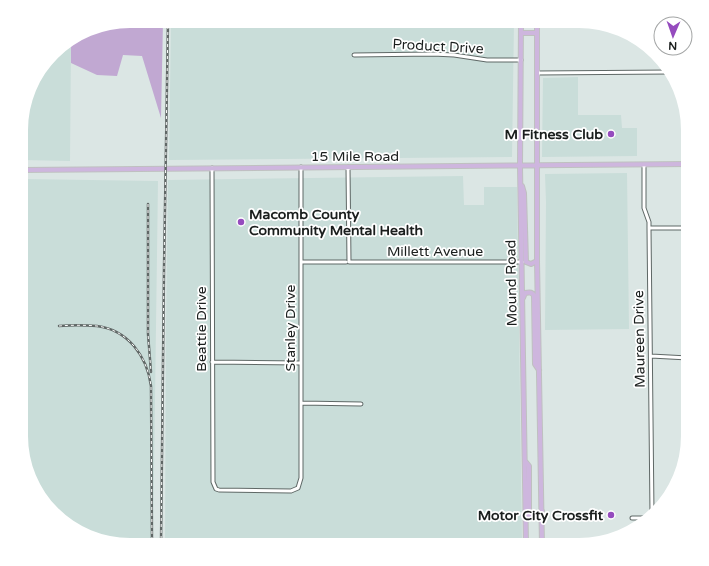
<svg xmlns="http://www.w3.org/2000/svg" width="709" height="566" font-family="'Varela Round',sans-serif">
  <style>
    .built { fill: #c9ddd9 }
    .green { fill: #c1a8d2 }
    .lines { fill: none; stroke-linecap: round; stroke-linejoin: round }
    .minor-casing { stroke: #5f6866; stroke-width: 5 }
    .major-casing { stroke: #bfc0c0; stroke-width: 6 }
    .minor { stroke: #fff; stroke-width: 3 }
    .major { stroke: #ceb6de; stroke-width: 4 }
    .rail-casing { stroke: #606766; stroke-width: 2.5 }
    .rail { stroke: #fff; stroke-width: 1; stroke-dasharray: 3; stroke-linecap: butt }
    .poi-dot { fill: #954bbe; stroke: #fff; stroke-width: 1.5 }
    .labels { text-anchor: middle; stroke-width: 3.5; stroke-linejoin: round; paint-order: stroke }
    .street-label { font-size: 14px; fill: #1a1e1d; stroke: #fff }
    .poi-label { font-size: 14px; font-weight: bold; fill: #1a1e1d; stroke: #fff; text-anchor: end }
  </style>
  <rect width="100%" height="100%" fill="#dbe6e4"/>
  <!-- built -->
  <path class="built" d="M171,21H514L512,157L169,160Z
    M71,41L70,161L22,160V116L35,76L58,48Z
    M578,77V115H621L622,128H637V156L542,157L543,78Z
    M627,173L629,329L545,330L546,202L545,174Z
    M463,176L464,205H484V187H517L522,540L165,543L166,327L168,180Z
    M22,179L158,181L153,545H123L89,537L58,518L32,484L21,443Z"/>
  <!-- green -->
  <path class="green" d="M130,21H163L161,118L142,56L123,55L117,76L97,75L71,63V41L95,27Z
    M522,540V545H165V543Z
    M604,540L579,545H545V541Z"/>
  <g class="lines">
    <!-- minor casing -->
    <g class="minor-casing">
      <path id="minor" d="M354,55L433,54L454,55L487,60H521
        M537,73L670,72
        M644,165V208L649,222V228L652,514
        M348,167L349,262H522
        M212,168L213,482L216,489L219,490L291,491L298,488L301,478V167
        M649,228H688
        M301,262H346
        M651,356L688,358
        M212,362L301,363
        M301,403L361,404
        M632,518H647"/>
    </g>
    <!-- major casing -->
    <g class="major-casing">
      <path id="major" d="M521,21L520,166L526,545
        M537,21V261L542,545
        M521,33H537
        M22,170L688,164
        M522,186L524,193L526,262L531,264L537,261
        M523,298L525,293C529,292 533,292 534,296L535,364L539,370
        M525,461L529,466V515L531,517C537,519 539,516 542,511"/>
    </g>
    <!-- minor -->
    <use href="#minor" class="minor"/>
    <!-- major -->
    <use href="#major" class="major"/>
    <!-- rail casing -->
    <g class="rail-casing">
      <path id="rail" d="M148,204V334L151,372
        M59,326C71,325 84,325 97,326C128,330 147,356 151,386L152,545
        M161,545L164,269L168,21"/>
    </g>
    <!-- rail -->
    <use href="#rail" class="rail"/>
  </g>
  <!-- markers -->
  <g class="poi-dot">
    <circle cx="611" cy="134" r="4"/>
    <circle cx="241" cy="222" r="4"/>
    <circle cx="611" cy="515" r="4"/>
  </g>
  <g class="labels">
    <!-- street labels -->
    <g class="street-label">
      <text transform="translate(438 46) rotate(3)" y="5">Product Drive</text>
      <text x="355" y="161">15 Mile Road</text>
      <text x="435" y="256">Millett Avenue</text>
      <text transform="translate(511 283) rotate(-91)" y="5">Mound Road</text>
      <text transform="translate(290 328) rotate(-90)" y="5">Stanley Drive</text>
      <text transform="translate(201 329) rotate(-90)" y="5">Beattie Drive</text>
      <text transform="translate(639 339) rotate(-91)" y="5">Maureen Drive</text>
    </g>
    <!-- poi labels -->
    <g class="poi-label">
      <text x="603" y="139">M Fitness Club</text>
      <text x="249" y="219" text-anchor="start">Macomb County<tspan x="249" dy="16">Community Mental Health</tspan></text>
      <text x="603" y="520">Motor City Crossfit</text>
    </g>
  </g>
  <!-- crop -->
  <path d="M0 0H709V566H0ZM130 28H579A102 102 0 0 1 681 130V436A102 102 0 0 1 579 538H130A102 102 0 0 1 28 436V130A102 102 0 0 1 130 28Z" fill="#fff" fill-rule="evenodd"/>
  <!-- north arrow -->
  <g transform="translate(673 36) rotate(182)"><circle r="19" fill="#ffffff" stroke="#a3a5a5"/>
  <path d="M0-3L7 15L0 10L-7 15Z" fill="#954bbe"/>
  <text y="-6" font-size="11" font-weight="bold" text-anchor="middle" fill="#1a1e1d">N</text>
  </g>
</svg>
